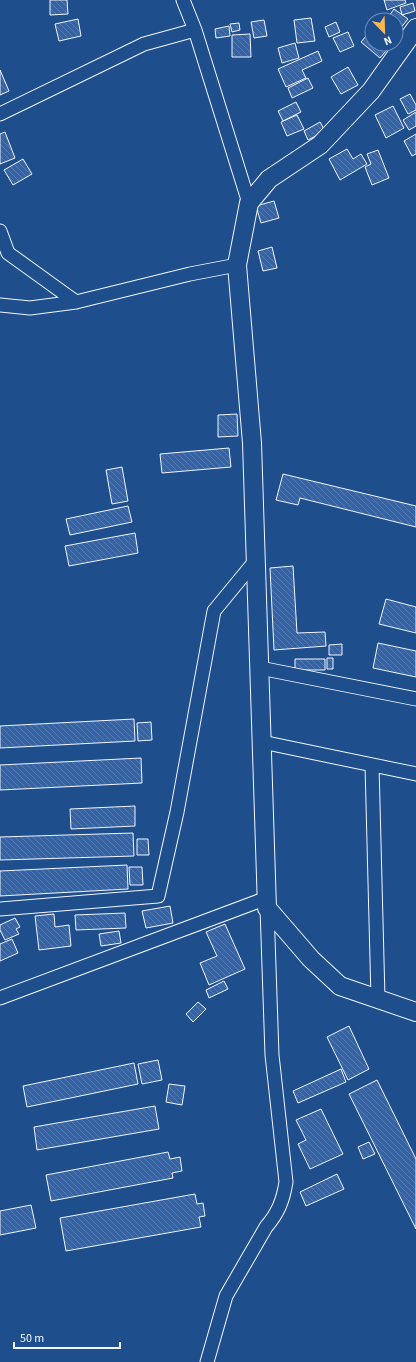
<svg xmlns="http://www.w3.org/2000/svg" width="416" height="1362" font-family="'Source Sans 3',sans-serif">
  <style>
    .building { fill: url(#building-back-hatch); stroke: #f2f6ff }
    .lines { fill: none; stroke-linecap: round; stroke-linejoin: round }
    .street-casing { stroke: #f2f6ff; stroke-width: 15 }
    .secondary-casing { stroke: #f2f6ff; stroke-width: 20 }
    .street { stroke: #1f4e8c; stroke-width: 13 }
    .secondary { stroke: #1f4e8c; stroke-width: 18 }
  </style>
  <defs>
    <pattern id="building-back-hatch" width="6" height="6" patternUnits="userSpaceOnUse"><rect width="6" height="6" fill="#3563a3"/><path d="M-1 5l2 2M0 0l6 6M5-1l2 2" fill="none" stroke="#537ab1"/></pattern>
  </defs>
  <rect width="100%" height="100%" fill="#1f4e8c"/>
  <!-- building -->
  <path class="building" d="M50,0H67L68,14L50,15Z
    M384,0H405L406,3L387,10Z
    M413,3L415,11L402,15L400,7Z
    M394,9L408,19L399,30L396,27V20H386Z
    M311,18L315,41L297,43L294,20Z
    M78,19L81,36L59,41L55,24Z
    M264,20L267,36L254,38L251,22Z
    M336,22L340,32L329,37L325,27Z
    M239,23L240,30L232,32L230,24Z
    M229,26L230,36L216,38L215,29Z
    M372,29V44H392L380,58L361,42Z
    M348,32L354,46L340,52L333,38Z
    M250,34L251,57H232V35Z
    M295,43L299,58L282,63L278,48Z
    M318,51L322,61L302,70L306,78L286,87L278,69Z
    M348,67L358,85L341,94L331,77Z
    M0,70L9,91L0,95Z
    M308,78L313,88L292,98L288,88Z
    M410,94L416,105V110L408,114L400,99Z
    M296,102L301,112L283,121L278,111Z
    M393,106L404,128L386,138L375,115Z
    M416,112V126L409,130L403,120Z
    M297,115L304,129L287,136L281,122Z
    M320,122L325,131L308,140L304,131Z
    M5,132L15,158L0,164V134Z
    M416,134V154L412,156L404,141Z
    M347,149L353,159L361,154L367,164L340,180L329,159Z
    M378,150L389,178L372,185L365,167L371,164L367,154Z
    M23,159L32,174L13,185L4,170Z
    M274,201L279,218L261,223L256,206Z
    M272,247L277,268L263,271L258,251Z
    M237,414L238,436L218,437V415Z
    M229,448L231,467L162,473L160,454Z
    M122,467L128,501L112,504L106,470Z
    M283,474L416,506V527L300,498L298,505L276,500Z
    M128,506L132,522L70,535L66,519Z
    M135,533L138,553L69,566L65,546Z
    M293,566L297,633L325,632L326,646L274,650L270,568Z
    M386,599L416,607V633L379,624Z
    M378,643L416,651V677L373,668Z
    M342,644V655H329V645Z
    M327,658H333V669H327Z
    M295,659H325V670H295Z
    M134,719L135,741L0,748V726Z
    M151,722L152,740L138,741L137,723Z
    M141,758L142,783L0,790V765Z
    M135,806V826L71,829L70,809Z
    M133,833L134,856L0,860V837Z
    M137,839H148L149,855H137Z
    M127,865L128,889L0,896V871Z
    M129,867H142L143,885H130Z
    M170,906L173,923L146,928L142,911Z
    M125,913L126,928L76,930L75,915Z
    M54,914L55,927L69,925L71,946L39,950L35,916Z
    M15,918L20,927L16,929L19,934L5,940L0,930V925Z
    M225,924L245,969L209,985L200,963L217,956L206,932Z
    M119,931L121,943L101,946L99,934Z
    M12,939L18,953L0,961V944Z
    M224,981L228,989L209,998L206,990Z
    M198,1002L206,1009L193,1022L186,1014Z
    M349,1026L369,1069L348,1080L327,1037Z
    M158,1060L162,1080L142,1084L138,1064Z
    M134,1063L138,1084L27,1107L23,1086Z
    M341,1069L346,1082L298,1103L293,1091Z
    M377,1080L416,1159V1229L349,1094Z
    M169,1084L185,1086L182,1105L166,1102Z
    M155,1106L159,1129L37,1150L34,1127Z
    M321,1109L343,1154L310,1169L298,1144L306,1140L296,1120Z
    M369,1142L375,1154L363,1159L358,1147Z
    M168,1152L170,1159L180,1157L182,1171L172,1173L173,1178L51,1201L46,1175Z
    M337,1174L344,1189L306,1206L300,1192Z
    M195,1194L197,1204L203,1203L205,1216L199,1217L201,1227L66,1251L60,1218Z
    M31,1205L36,1228L0,1235V1211Z"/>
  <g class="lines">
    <!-- street casing -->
    <g class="street-casing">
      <path id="street" d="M183,0L195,30L249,203
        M0,114L144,44L195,30
        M0,231L8,253L76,302
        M0,305L30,308L76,302L190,274L237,265
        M260,668L416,699
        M262,742L416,774
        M372,765L378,999
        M0,909L158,896L177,812L214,611L256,560
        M0,998L267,898
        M207,1362L226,1296L266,1227C278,1213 283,1201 286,1182L272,1055L267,908"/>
    </g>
    <!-- secondary casing -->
    <g class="secondary-casing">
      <path id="secondary" d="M416,28L371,91L320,145L269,179L249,203L237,265L252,443L267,908L311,959L340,986L416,1012"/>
    </g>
    <!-- street -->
    <use href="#street" class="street"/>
    <!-- secondary -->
    <use href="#secondary" class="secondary"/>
  </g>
  <!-- north arrow -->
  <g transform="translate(384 32) rotate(157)"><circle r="19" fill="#1f4e8c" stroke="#7391ba"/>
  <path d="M0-3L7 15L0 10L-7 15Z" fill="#ffb74d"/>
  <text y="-6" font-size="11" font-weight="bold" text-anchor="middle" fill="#f2f6ff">N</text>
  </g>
  <!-- scale -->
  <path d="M14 1342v6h106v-6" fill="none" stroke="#f2f6ff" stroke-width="2"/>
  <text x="20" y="1342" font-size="12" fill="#f2f6ff" stroke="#1f4e8c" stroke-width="3" paint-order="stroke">50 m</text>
</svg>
